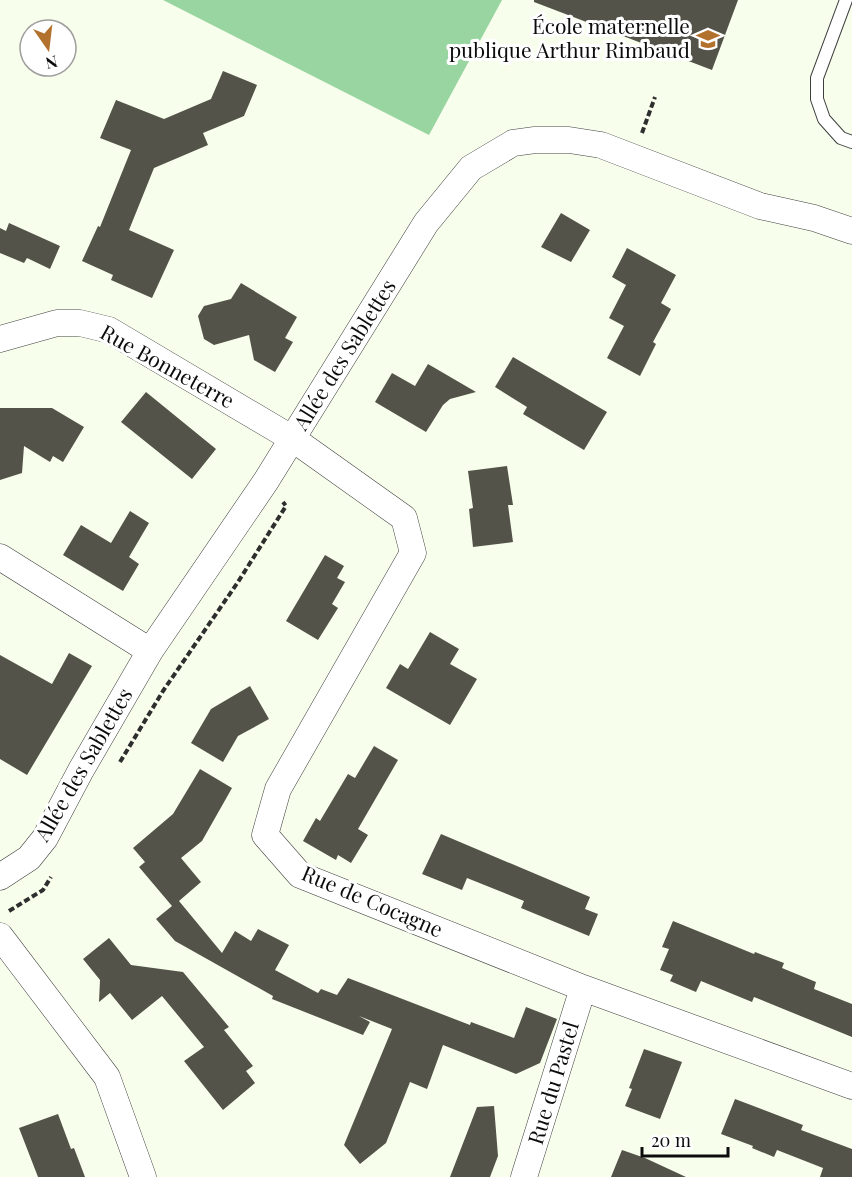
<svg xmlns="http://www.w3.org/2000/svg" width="852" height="1177" font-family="'Playfair Display',serif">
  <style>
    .forest { fill: #99d5a0 }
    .building { fill: #545349 }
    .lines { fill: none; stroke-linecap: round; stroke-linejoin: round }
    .lane-casing { stroke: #3f3f3f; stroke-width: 14 }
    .street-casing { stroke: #3f3f3f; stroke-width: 27 }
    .path { stroke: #2e2e2e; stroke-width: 4; stroke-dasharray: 6 3; stroke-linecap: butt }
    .lane { stroke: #fff; stroke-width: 12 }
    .street { stroke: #fff; stroke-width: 26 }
    .labels { text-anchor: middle; stroke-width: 6; stroke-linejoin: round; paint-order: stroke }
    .poi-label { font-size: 21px; fill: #0c0c0c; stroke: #fff; text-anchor: end }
    .street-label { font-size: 21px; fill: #0c0c0c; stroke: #fff }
  </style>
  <rect width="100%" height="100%" fill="#f7feec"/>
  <!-- forest -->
  <path class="forest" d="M163,0H502L429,135Z"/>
  <!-- building -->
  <path class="building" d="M534,0H738L712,70L534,2Z
    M223,71L257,85L244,116L203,133L208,145L154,168L129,230L174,250L152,298L111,280L113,275L82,261L98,226L100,227L131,150L100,138L116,100L164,119L211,99Z
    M561,213L590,230L571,262L541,247Z
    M9,223L60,246L50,269L27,258L24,263L0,253V228L6,231Z
    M627,248L676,275L661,303L671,309L653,342L656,344L640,376L607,358L624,326L609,318L626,285L612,277Z
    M241,283L297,317L285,338L293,342L275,372L254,360L249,335L214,345L204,339L198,316L204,306L231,299Z
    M513,357L607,412L584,450L523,414L527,407L495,387Z
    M428,364L476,392L450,399L443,405L426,432L375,402L392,373L415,386Z
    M146,392L216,449L192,479L121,422Z
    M0,408H52L84,427L63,462L53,456L50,462L24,446L22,473L0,480Z
    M507,466L513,505H508L513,542L473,547L469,509L473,508L468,471Z
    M130,511L149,523L129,557L139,564L123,591L63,555L81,525L111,543Z
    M325,555L344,566L337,578L345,582L332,604L338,608L318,640L286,621Z
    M430,632L459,649L450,664L477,679L450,725L386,688L400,664L408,669Z
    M69,653L92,666L27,775L0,759V655L52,684Z
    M250,686L269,719L238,736L223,762L191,743L211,709Z
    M374,746L398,760L358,829L368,835L351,863L338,855L336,860L303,841L316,818L320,821L348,774L355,778Z
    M200,769L232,788L202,841L181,858L201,882L179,901L222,953L235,931L251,941L258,929L289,945L275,970L318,993L321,989L337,995L348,978L470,1025L471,1022L514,1038L526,1007L557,1019L540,1063L516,1074L443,1045L427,1089L410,1082L386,1143L360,1164L344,1145L392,1029L359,1016L370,1022L363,1035L272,999L273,996L175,941L156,919L172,906L139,867L145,862L133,848L173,814Z
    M441,834L590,897L585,909L598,914L589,936L521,908L524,901L467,878L462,890L422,874Z
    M673,921L754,954L755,952L784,963L782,968L816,982L814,989L852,1004V1037L754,997L752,1002L701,981L696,992L670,981L673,975L660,970L669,949L662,947Z
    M109,938L131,965L183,972L229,1027L224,1030L253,1066L246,1071L255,1083L223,1110L184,1061L204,1047L162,996L132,1020L110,993L99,1002L100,980L83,959Z
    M644,1049L682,1062L660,1119L625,1106L632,1089L629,1088Z
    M735,1099L803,1125L801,1130L852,1149V1177H820L823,1168L777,1150L774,1157L752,1148L753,1146L721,1134Z
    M494,1106L498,1156L490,1177H450L477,1107Z
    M58,1114L71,1149L74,1148L85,1177H38L19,1128Z
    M622,1150L645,1158L686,1177H611Z"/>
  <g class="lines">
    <!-- lane casing -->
    <g class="lane-casing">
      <path id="lane" d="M846,0L817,78V99L824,119L841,138L852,142"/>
    </g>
    <!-- street casing -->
    <g class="street-casing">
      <path id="street" d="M0,339L57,323H80L109,330L293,439L404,518L413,553L278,789L265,835L300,875L583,988L852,1086
        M0,557L150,651
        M0,877L29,858L45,838L81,770L150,651L266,481L426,223L471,168L513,143L535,140H569L601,145L760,206L814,218L852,231
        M0,936L107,1077L143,1177
        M524,1177L583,988"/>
    </g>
    <!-- path -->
    <path class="path" d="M642,133L655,97
      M120,762L163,691L238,582L286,506L283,502
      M9,911L43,890L51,877"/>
    <!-- lane -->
    <use href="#lane" class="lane"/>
    <!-- street -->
    <use href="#street" class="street"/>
  </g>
  <!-- icons -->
  <defs>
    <g id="school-bare" transform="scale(1.8)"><path d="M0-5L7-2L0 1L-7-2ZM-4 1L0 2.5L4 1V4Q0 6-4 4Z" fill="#b2722e" stroke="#fff" stroke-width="2.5" paint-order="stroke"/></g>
  </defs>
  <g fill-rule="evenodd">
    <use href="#school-bare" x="708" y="39"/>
  </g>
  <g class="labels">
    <!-- poi labels -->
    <g class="poi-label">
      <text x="690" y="34">École maternelle<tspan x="690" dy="24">publique Arthur Rimbaud</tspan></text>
    </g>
    <!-- street labels -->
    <g class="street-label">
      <text transform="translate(345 355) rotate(-58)" y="7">Allée des Sablettes</text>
      <text transform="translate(167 367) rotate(29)" y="7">Rue Bonneterre</text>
      <text transform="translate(84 765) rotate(-60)" y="7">Allée des Sablettes</text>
      <text transform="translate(372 902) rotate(23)" y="7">Rue de Cocagne</text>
      <text transform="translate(554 1083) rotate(-73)" y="7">Rue du Pastel</text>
    </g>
  </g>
  <!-- north arrow -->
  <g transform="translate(48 48) rotate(166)"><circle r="28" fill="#ffffff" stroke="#9e9e9e" stroke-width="1.5"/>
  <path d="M0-4.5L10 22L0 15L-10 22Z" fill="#b2722e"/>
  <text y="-9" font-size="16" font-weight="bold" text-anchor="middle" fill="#0c0c0c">N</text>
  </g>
  <!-- scale -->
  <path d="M642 1147v9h86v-9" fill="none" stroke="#0c0c0c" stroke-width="3"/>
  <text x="651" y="1147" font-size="18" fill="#0c0c0c" stroke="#ffffff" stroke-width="4.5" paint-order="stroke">20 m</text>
</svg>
